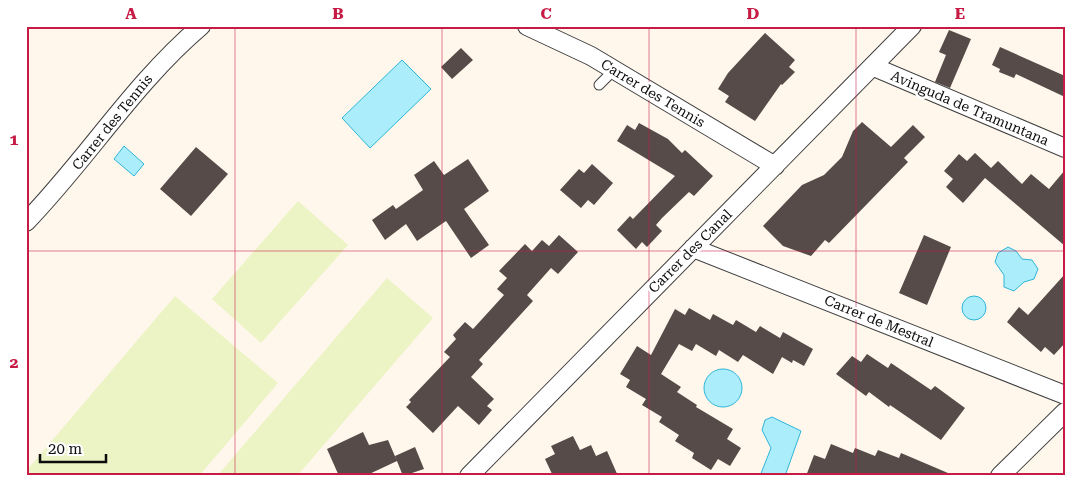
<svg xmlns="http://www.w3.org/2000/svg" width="1091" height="502" font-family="'Roboto Serif',serif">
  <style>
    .pitch { fill: #ecf3c5 }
    .water { fill: #acedfb; stroke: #2eb5d7 }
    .building { fill: #564b48 }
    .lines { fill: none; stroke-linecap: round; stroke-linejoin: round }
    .lane-casing { stroke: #3f3f3f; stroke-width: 11 }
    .street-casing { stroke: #3f3f3f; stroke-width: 20 }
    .lane { stroke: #fff; stroke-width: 9 }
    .street { stroke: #fff; stroke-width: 18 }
    .grid { fill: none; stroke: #c61b45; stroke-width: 1; stroke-opacity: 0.55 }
    .labels { text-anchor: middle; stroke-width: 5; stroke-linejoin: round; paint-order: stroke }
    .street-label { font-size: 14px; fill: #0c0c0c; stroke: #fff }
    .neatline { fill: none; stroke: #c61b45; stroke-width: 2 }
    .grid-label { font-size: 16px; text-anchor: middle; font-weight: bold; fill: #c61b45 }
  </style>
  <rect width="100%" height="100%" fill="#fff7ec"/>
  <!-- pitch -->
  <path class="pitch" d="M298,201L348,245L261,343L212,299Z
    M387,278L433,318L297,476H217Z
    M175,296L278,383L199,476H26V471Z"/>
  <!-- water -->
  <path class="water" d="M402,60L431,89L370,148L342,118Z
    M124,146L144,164L134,176L114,159Z
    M1008,247L1016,251L1022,259L1032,260L1038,269L1034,279L1024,282L1014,291L1004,287V275L995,262L998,253Z
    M962 308a12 12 0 1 1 24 0a12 12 0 1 1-24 0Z
    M704 388a19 19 0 1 1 38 0a19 19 0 1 1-38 0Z
    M772,417L801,431L785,476H760L771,448L762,430L765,420Z"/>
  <!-- building -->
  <path class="building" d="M949,30L971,39L950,88L935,82L946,55L939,52Z
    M765,33L795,60L789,67L795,72L782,85L781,84L755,121L725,102L729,96L718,89L728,73Z
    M1000,47L1065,76V97L1016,74L1014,78L999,72L1000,69L992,65Z
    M461,48L473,60L452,79L441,67Z
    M862,122L891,147L913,125L925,137L904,158L908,162L829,243L825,240L811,256L783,246L763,226L802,185L824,175L842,157L853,131Z
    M639,123L668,139L682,153L685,150L713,176L694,196L689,192L662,218L656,225L662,231L647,247L642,242L636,249L617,230L630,216L633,219L675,176L617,141L627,125L635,130Z
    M196,147L228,174L191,216L160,189Z
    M975,153L991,168L998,161L1022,184L1031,174L1049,189L1065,170V246L985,178L963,203L946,187L953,179L944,171L959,154L967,161Z
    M468,159L489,191L464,209L489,245L471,258L446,221L417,241L406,224L385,240L372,220L393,205L396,209L423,190L414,175L434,161L444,175Z
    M592,164L613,183L594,205L588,200L581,208L560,190L579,169L584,173Z
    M559,235L578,252L558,274L551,268L527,295L533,301L479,360L483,364L471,377L494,399L487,406L492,410L479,425L458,406L433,433L406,407L411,402L409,400L450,357L444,352L456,339L453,335L465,322L473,329L504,295L497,289L507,278L499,271L525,244L532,251L542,240L549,246Z
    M924,235L951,247L927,305L899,293Z
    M1065,274V343L1054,355L1045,347L1041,352L1007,322L1019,307L1028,315Z
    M689,308L710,320L713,314L733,325L736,320L756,332L760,326L780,338L783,332L813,349L804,366L793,360L792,363L782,357L773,374L743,355L738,362L719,350L716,356L696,344L692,351L679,344L661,374L681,387L677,392L697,405L696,407L733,429L727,439L741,448L730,466L718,459L711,470L692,458L694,453L675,441L679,435L659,422L662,417L642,405L646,399L626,387L630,380L620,374L637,346L651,355L675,309L685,315Z
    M867,354L888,368L891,363L931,390L935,386L965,408L941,440L890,405L889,407L869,392L866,396L836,374L852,356L861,362Z
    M363,432L369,445L388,440L397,461L365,476H339L327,449Z
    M573,436L580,450L591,445L596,456L607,451L618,476H553L545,459L555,454L551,446Z
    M831,444L853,453L855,448L875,456L878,450L899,458L901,453L955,476H806L814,455L825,459Z
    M415,447L424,469L403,476L395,456Z"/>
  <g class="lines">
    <!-- lane casing -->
    <g class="lane-casing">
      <path id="lane" d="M599,85L613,71"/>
    </g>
    <!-- street casing -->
    <g class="street-casing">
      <path id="street" d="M527,26L591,56L775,166
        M874,67L1065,148
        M26,222C87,159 134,83 201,26
        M693,248L1065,395
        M469,476L912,26
        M1000,476L1065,412"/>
    </g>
    <!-- lane -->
    <use href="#lane" class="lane"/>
    <!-- street -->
    <use href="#street" class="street"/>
  </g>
  <!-- grid -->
  <path class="grid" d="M235,26V476M442,26V476M649,26V476M856,26V476M26,251H1065"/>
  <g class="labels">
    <!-- street labels -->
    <g class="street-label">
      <text transform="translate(653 93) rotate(31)" y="5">Carrer des Tennis</text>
      <text transform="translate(970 108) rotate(23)" y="5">Avinguda de Tramuntana</text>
      <text transform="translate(112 122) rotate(-51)" y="5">Carrer des Tennis</text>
      <text transform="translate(690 251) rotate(-45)" y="5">Carrer des Canal</text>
      <text transform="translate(879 321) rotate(22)" y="5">Carrer de Mestral</text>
    </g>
  </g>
  <!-- border -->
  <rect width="1091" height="502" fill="none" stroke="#ffffff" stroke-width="55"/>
  <!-- scale -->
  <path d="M40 454v8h66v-8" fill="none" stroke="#0c0c0c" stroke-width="2.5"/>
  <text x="48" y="454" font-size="15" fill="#0c0c0c" stroke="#ffffff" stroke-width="4" paint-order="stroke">20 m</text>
  <rect x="28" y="28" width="1036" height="446" class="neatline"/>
  <g class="grid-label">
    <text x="131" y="19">A</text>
    <text x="338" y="19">B</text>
    <text x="546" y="19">C</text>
    <text x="753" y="19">D</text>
    <text x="960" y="19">E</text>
    <text x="14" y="145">1</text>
    <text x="14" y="368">2</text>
  </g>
</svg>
